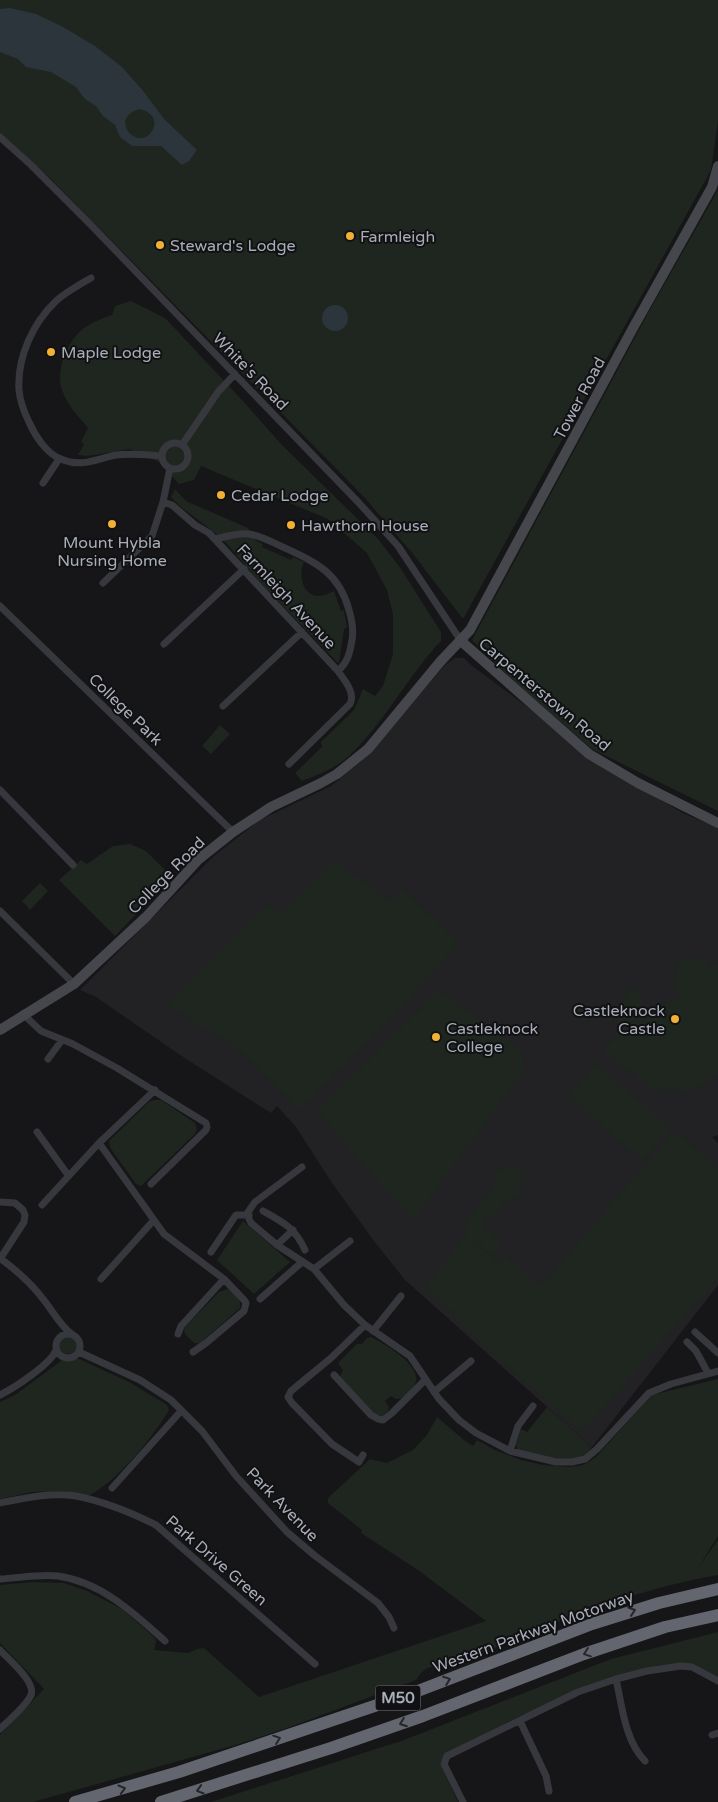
<svg xmlns="http://www.w3.org/2000/svg" width="718" height="1802" font-family="'Varela Round',sans-serif">
  <style>
    .built { fill: #222225 }
    .green { fill: #1e261f }
    .water { fill: #2c353c; fill-rule: evenodd }
    .lines { fill: none; stroke-linecap: round; stroke-linejoin: round }
    .street { stroke: #37383d; stroke-width: 7 }
    .secondary { stroke: #45474d; stroke-width: 10 }
    .highway { stroke: #63666e; stroke-width: 12 }
    .oneway { stroke: #26262a }
    .poi-dot { fill: #f2b134; stroke: #111113; stroke-width: 2 }
    .labels { text-anchor: middle; stroke-width: 4; stroke-linejoin: round; paint-order: stroke }
    .shield { fill: #111113; stroke: #7b7e86; stroke-width: 1 }
    .shield-label { font-size: 15px; font-weight: bold; fill: #a8adb8 }
    .poi-label { font-size: 16px; fill: #a8adb8; stroke: #111113; text-anchor: start }
    .street-label { font-size: 16px; fill: #a8adb8; stroke: #111113 }
  </style>
  <rect width="100%" height="100%" fill="#161618"/>
  <!-- built -->
  <path class="built" d="M455,658H464L471,665L537,714L589,758L683,813L718,828V1135L712,1137L718,1143V1285L592,1447L405,1280L374,1241L332,1183L296,1127L277,1106L271,1113L180,1055L96,997L80,990L215,855L260,820L331,786L364,759L445,665Z"/>
  <!-- green -->
  <path class="green" d="M0,0H718V121L711,170L463,619L413,554L365,498L50,178L0,133Z
    M718,190V811L592,749L516,683L472,640L652,306Z
    M131,301L165,318L243,401L282,445L379,540L401,569L441,632V641C407,677 385,722 349,756C336,768 318,775 302,781L295,773L322,747L321,742L354,710L363,689L375,696L383,686L393,654V615L387,590L367,553L328,519L201,466L194,480L179,484L159,462L130,449L88,456L78,455L84,444L81,442L88,428C78,416 67,405 62,390C55,369 68,340 84,328C93,322 102,318 112,315L115,306Z
    M175,489L186,501L248,528L256,541L263,544L262,547L291,560L293,557L304,562C299,573 301,590 313,595C320,598 327,594 334,591L341,611L344,610L347,628L344,629L339,662H337L256,578L227,544L213,531L181,507L171,497Z
    M220,725L230,734L211,754L202,746Z
    M130,844L146,851L172,877L115,936L59,880L81,860L87,864L113,846Z
    M333,859L389,901L401,889L459,943L388,1022L299,1109L245,1054L168,1005L269,904L281,914Z
    M40,883L48,891L30,910L22,901Z
    M688,957L705,960L710,968L718,962V1075L689,1091L655,1090L602,1050L613,1040L625,997L636,984L644,1008L655,1009L680,997L673,978L678,962Z
    M436,993H441L522,1051L524,1071L414,1219H411L322,1117L318,1110Z
    M596,1064L670,1128L642,1160L568,1096Z
    M155,1100H161L195,1123L197,1130L195,1134L141,1186L136,1184L113,1152L110,1147L109,1141L150,1101Z
    M675,1131L718,1168V1278L582,1432L453,1318L456,1314L424,1288L466,1236L465,1222C478,1212 483,1196 496,1184L492,1175C502,1168 511,1163 522,1171L519,1184L524,1193L503,1203L495,1216L485,1219L483,1225C490,1232 497,1238 502,1246L493,1255L485,1250L480,1243L472,1241L498,1263L505,1255L540,1286Z
    M243,1221L290,1262L254,1294L217,1260Z
    M227,1289L233,1290C238,1296 241,1301 240,1308L200,1343H194L185,1334L184,1328L219,1292Z
    M59 1345a9 9 0 1 1 18 0a9 9 0 1 1-18 0Z
    M371,1337C386,1345 430,1369 412,1389C407,1394 403,1399 396,1399L391,1396L385,1401L389,1407L388,1411L382,1416L376,1415L341,1379L340,1376L343,1370L339,1365V1362L357,1344H362L367,1338Z
    M77,1358L131,1383L167,1405L169,1410C151,1440 117,1482 86,1497L66,1491L32,1492L0,1499V1402L15,1395L61,1361Z
    M718,1379V1536L698,1568L718,1540V1575C624,1591 537,1630 450,1667C432,1665 426,1665 416,1680L287,1728L239,1744L33,1802H0V1735L44,1689L0,1643V1585L33,1582L64,1583L87,1591L122,1609L154,1637L156,1641L154,1650L188,1653L197,1649L204,1648L259,1697L486,1621L418,1570L361,1533L362,1530L328,1503V1498L370,1459L387,1463L413,1450L427,1435L437,1417L464,1440L473,1446L477,1440L495,1450L521,1460L543,1465L570,1467L583,1465L596,1457L652,1395Z
    M547,1407L592,1447C589,1450 586,1454 583,1456C564,1465 537,1454 518,1450L516,1445L521,1429L527,1432Z
    M718,1632V1678L685,1664L578,1692L518,1717L461,1746L450,1758L440,1763L458,1802H211L404,1740L611,1659Z"/>
  <!-- water -->
  <path class="water" d="M10,8L36,14L63,27L95,46L122,67L144,92L164,119L197,150L189,161L182,165L161,146H132L120,137L115,125L103,116L96,106L85,99L76,87L51,72L26,67L18,59L0,52V9ZM139,109C150,111 159,119 152,131C139,153 107,119 139,109Z
    M322 318a13 13 0 1 1 26 0a13 13 0 1 1-26 0Z"/>
  <g class="lines">
    <!-- street -->
    <path class="street" d="M0,137L31,165L90,224L359,503L398,546L461,641
      M91,278C79,285 66,292 56,301C33,323 17,357 19,390C20,402 24,412 29,422C35,436 47,454 61,459C81,468 96,459 116,455C131,453 146,455 162,456
      M162 456a13 13 0 1 1 26 0a13 13 0 1 1-26 0Z
      M182,445L218,392L235,374
      M170,468L163,502L172,505L195,525L209,533L338,671C344,680 356,693 350,704L289,764
      M43,483L59,459
      M215,539C226,537 238,532 249,534C262,536 274,543 285,548C317,563 339,573 349,610C352,620 354,629 352,640C350,652 348,662 338,671
      M103,583L152,536L163,502
      M0,606L233,832
      M164,644L244,569
      M223,706L302,632
      M0,790L73,865
      M0,911L74,984
      M23,1014L41,1031L73,1044L117,1068L206,1123L207,1127L206,1130L151,1184
      M48,1059L62,1040
      M37,1132L68,1175
      M99,1143L164,1234L224,1279
      M302,1167L255,1202L248,1212L249,1219L251,1223L277,1245L314,1269L344,1305L365,1325L410,1356L439,1399L459,1420L476,1433L510,1451L556,1462H572L585,1459L597,1449L649,1393L671,1384L718,1371
      M0,1202L15,1203L23,1210L25,1215L24,1222L0,1259
      M42,1205L99,1143L155,1090
      M263,1211C283,1222 295,1228 305,1250
      M277,1245L293,1230
      M211,1252L236,1215H249
      M0,1258C16,1270 31,1283 43,1299C53,1311 60,1326 73,1335
      M314,1269L350,1241
      M101,1279L153,1221
      M260,1299L302,1262
      M373,1331L401,1296
      M695,1332L718,1353
      M56 1346a12 12 0 1 1 24 0a12 12 0 1 1-24 0Z
      M178,1334L181,1326L224,1279L244,1300L246,1303L244,1311L206,1343L193,1352
      M687,1342L696,1351L708,1373
      M79,1352L140,1380L171,1400L202,1431L236,1476L287,1532L314,1555L378,1603L389,1617L394,1628
      M334,1375L371,1415L378,1419L383,1420L392,1413L425,1380
      M434,1392L471,1361
      M0,1395C14,1388 51,1364 56,1350
      M510,1451L518,1426L533,1406
      M363,1455L359,1462L332,1444L292,1403L288,1397L291,1391L331,1358L365,1325
      M112,1488L181,1411
      M0,1503C24,1498 51,1492 76,1496C102,1501 132,1513 156,1525L315,1664
      M0,1579C19,1578 39,1574 58,1576C101,1582 134,1613 165,1641
      M0,1650C8,1659 39,1684 30,1697C23,1709 10,1719 0,1729
      M616,1679C622,1706 625,1741 645,1761
      M520,1721L546,1776L549,1791
      M712,1735L718,1733
      M463,1802L444,1764L447,1756L578,1692L616,1679L647,1671L681,1666L692,1667L718,1681"/>
    <!-- secondary -->
    <path class="secondary" d="M461,641L589,754L638,783L718,823
      M0,1030L74,984L146,917L199,859L233,832L271,807L321,783L337,774L368,749L440,662L470,630L633,328L712,187L718,166"/>
    <!-- highway -->
    <path class="highway" d="M75,1802L179,1772L410,1694L592,1624L659,1603L718,1589
      M161,1802L331,1748L423,1716L584,1654L665,1627L718,1615"/>
  </g>
  <!-- one-way arrows -->
  <defs><path id="oneway-chevron" d="M-2-3.5L2.5 0L-2 3.5" fill="none" stroke-width="1.6" stroke-linecap="round" stroke-linejoin="round" transform="scale(1.25)"/></defs>
  <g class="oneway">
    <use href="#oneway-chevron" transform="translate(632 1611) rotate(-18)"/>
    <use href="#oneway-chevron" transform="translate(587 1653) rotate(161)"/>
    <use href="#oneway-chevron" transform="translate(447 1680) rotate(-21)"/>
    <use href="#oneway-chevron" transform="translate(403 1723) rotate(160)"/>
    <use href="#oneway-chevron" transform="translate(277 1739) rotate(-19)"/>
    <use href="#oneway-chevron" transform="translate(122 1789) rotate(-16)"/>
    <use href="#oneway-chevron" transform="translate(200 1790) rotate(163)"/>
  </g>
  <!-- markers -->
  <g class="poi-dot">
    <circle cx="350" cy="236" r="5"/>
    <circle cx="160" cy="245" r="5"/>
    <circle cx="51" cy="352" r="5"/>
    <circle cx="221" cy="495" r="5"/>
    <circle cx="112" cy="524" r="5"/>
    <circle cx="291" cy="525" r="5"/>
    <circle cx="675" cy="1019" r="5"/>
    <circle cx="436" cy="1037" r="5"/>
  </g>
  <g class="labels">
    <!-- shield labels -->
    <rect class="shield" x="375.5" y="1685.5" width="45" height="25" rx="4"/>
    <g class="shield-label">
      <text x="398" y="1703">M50</text>
    </g>
    <!-- poi labels -->
    <g class="poi-label">
      <text x="360" y="242">Farmleigh</text>
      <text x="170" y="251">Steward's Lodge</text>
      <text x="61" y="358">Maple Lodge</text>
      <text x="231" y="501">Cedar Lodge</text>
      <text x="301" y="531">Hawthorn House</text>
      <text x="112" y="548" text-anchor="middle">Mount Hybla<tspan x="112" dy="18">Nursing Home</tspan></text>
      <text x="665" y="1016" text-anchor="end">Castleknock<tspan x="665" dy="18">Castle</tspan></text>
      <text x="446" y="1034">Castleknock<tspan x="446" dy="18">College</tspan></text>
    </g>
    <!-- street labels -->
    <g class="street-label">
      <text transform="translate(251 371) rotate(46)" y="6">White's Road</text>
      <text transform="translate(579 398) rotate(-62)" y="6">Tower Road</text>
      <text transform="translate(287 596) rotate(47)" y="6">Farmleigh Avenue</text>
      <text transform="translate(545 694) rotate(40)" y="6">Carpenterstown Road</text>
      <text transform="translate(126 709) rotate(44)" y="6">College Park</text>
      <text transform="translate(166 875) rotate(-45)" y="6">College Road</text>
      <text transform="translate(283 1504) rotate(46)" y="6">Park Avenue</text>
      <text transform="translate(217 1560) rotate(41)" y="6">Park Drive Green</text>
      <text transform="translate(533 1631) rotate(-20)" y="6">Western Parkway Motorway</text>
    </g>
  </g>
</svg>
